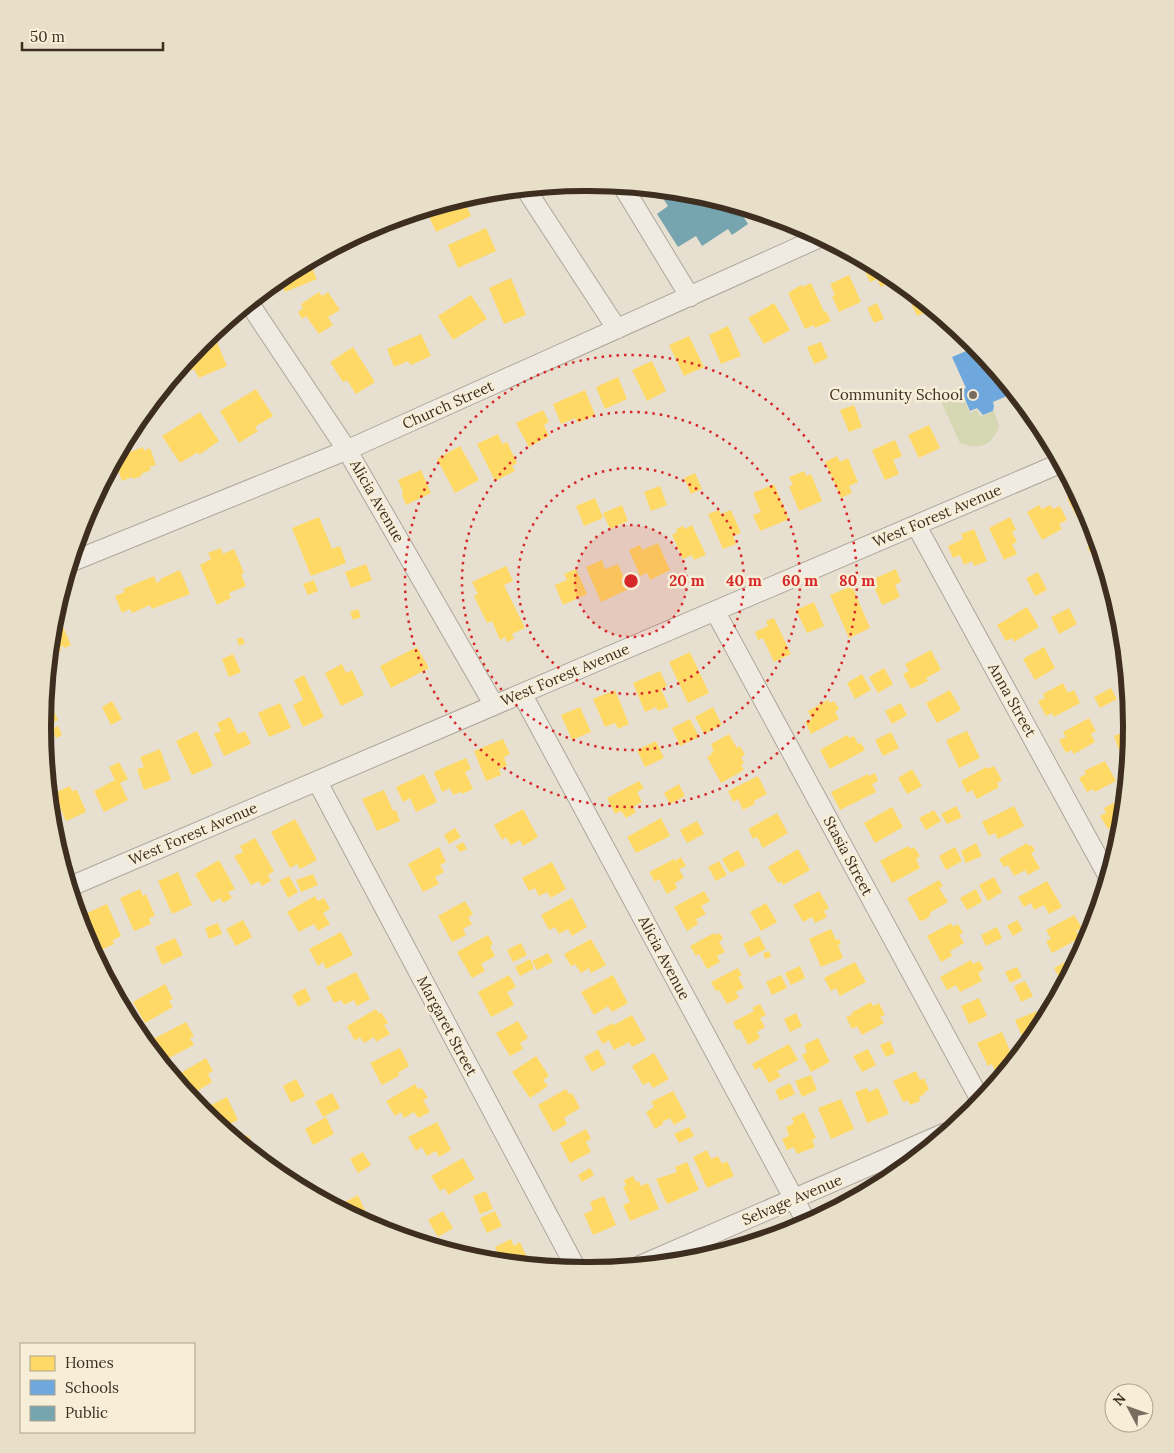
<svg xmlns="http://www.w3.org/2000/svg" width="1174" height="1453" font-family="Lora,serif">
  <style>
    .green { fill: #d6d7b3 }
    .homes { fill: #ffd966 }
    .schools { fill: #6fa8dc }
    .public { fill: #76a5af }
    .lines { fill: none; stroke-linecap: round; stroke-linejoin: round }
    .minor-casing { stroke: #ada599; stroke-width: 21 }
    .minor { stroke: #efebe3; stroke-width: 19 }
    .ring { fill: none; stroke: #d62828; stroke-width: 2.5; stroke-dasharray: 2.5 5 }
    .poi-dot { fill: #786c5e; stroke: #f7eed8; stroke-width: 2 }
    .labels { text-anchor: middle; stroke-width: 5; stroke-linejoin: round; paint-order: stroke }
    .poi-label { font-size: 15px; fill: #3d2e20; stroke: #f7eed8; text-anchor: end }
    .street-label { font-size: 15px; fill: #3d2e20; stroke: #f7eed8 }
    .rim { fill: none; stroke: #3d2e20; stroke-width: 6 }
    .centre { fill: #d62828; stroke: #f7eed8; stroke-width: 2.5 }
    .ring-label { font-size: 15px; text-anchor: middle; font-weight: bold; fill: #d62828; stroke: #f7eed8; stroke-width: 5; stroke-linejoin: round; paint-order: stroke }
  </style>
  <rect width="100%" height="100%" fill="#e7e0d1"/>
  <!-- green -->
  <path class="green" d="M961,392L970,413L977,410L980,417L994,411L999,426C992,447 979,450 960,443L941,401Z"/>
  <!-- homes -->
  <path class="homes" d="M463,198L471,216L436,232L426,210Z
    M486,228L496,251L458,268L448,245Z
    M305,263L308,270L312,268L317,279L285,292L280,281L273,284L285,274Z
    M871,264L890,274L900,282L891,287L890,283L881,287L877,279L870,282L863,267Z
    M849,275L861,302L839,312L832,296L835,295L830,284Z
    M511,278L526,315L504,324L489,288Z
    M811,283L824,312L826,311L831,321L815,328L814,325L805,329L788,293L801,285L802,287Z
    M319,292L322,296L328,292L340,310L328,317L333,325L319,334L306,316L302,319L298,312L303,308L301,304Z
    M471,295L487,319L453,340L438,316Z
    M920,299L928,311L917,316L911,303Z
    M774,303L790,330L764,344L748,318Z
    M877,303L884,319L874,323L867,308Z
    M728,326L741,356L721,364L709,335Z
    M421,334L431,356L411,365L408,361L394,367L387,349Z
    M689,336L704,367L684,376L669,345Z
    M217,342L227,366L199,378L194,369L189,371L186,362L197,348L198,347L199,350Z
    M821,342L828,358L814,364L807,347Z
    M353,347L375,382L356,394L347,380L343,382L330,362Z
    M652,361L666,391L647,401L632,370Z
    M618,377L627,399L605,409L596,387Z
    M256,389L273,416L255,427L258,431L239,443L220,411Z
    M585,390L595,415L578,423L575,418L561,424L553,404Z
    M854,405L862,427L849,432L840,410Z
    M543,410L549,422L544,425L549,436L529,447L516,423Z
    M200,412L219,441L199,455L198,452L180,463L162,436Z
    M929,425L940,448L919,458L908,435Z
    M498,434L502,444L507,442L517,463L512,466L515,471L495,481L477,444Z
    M895,440L902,456L893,460L899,474L885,480L872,450Z
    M126,442L130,452L143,447L144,451L150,448L156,465L149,467L151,470L141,474L142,476L133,479L132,477L122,481L115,461L124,443Z
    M460,446L479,480L455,493L437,459Z
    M837,456L840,462L848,458L858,482L849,486L852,493L841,498L825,462Z
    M421,470L431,493L406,505L402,495L403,492L398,480Z
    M804,471L806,476L811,474L822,501L799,511L789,486L793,485L789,477Z
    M695,473L702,489L691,494L684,478Z
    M774,484L789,519L760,531L753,515L761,512L753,493Z
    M660,486L667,505L651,511L644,492Z
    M1077,493L1091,520L1084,523L1082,519L1079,521L1067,498Z
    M595,498L603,518L584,526L576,506Z
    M622,505L628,521L610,529L603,513Z
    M1039,505L1042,509L1050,505L1053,509L1060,506L1067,520L1059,524L1062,529L1042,540L1027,512Z
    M719,510L721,514L731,510L741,533L733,536L736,544L723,549L708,514Z
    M319,517L332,549L340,546L346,563L311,576L292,528Z
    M1010,517L1016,530L1012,532L1017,542L1012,544L1017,554L1004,560L989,528Z
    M692,525L706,555L694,560L692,555L683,559L672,535L677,532L676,529L683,526L685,529Z
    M974,529L987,561L974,566L972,561L964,565L960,555L953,558L948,546L963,539L961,534Z
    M1097,542L1100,550L1091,554L1087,547Z
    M658,543L670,570L650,580L647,573L640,576L629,550L640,545L642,550Z
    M221,548L223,554L234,549L244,573L241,574L246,586L229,593L231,598L217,605L200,565L211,559L208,553Z
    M602,560L605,569L618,564L629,589L601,602L586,567Z
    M1103,560L1111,586H1110L1097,563Z
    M366,564L372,580L351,588L345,572Z
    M506,566L513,581L504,585L525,628L512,634L514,639L507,642L505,637L500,640L492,621L487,623L474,596L478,594L472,582Z
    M576,569L587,594L563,605L555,585L567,580L564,574Z
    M896,569L901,582L895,585L900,597L882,605L871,580Z
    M180,570L190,594L152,609L150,605L132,613L130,609L122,613L115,596L125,592L123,589L154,576L157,583L161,581L160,579Z
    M1038,572L1047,590L1035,596L1026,578Z
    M314,580L318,591L308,595L303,584Z
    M852,586L870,628L849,638L830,595Z
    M814,602L824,626L807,633L796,610Z
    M1116,603L1121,625L1115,628L1109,616L1116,612L1112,605Z
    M1027,607L1039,627L1014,642L1012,638L1006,641L997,625Z
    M1069,608L1077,624L1059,634L1051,617Z
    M358,609L361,617L353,620L350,612Z
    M774,618L791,654L774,662L763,638L758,640L755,632L768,626L766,621Z
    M61,622L71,645L65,648L63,646L60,647L61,651L49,656L52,626Z
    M242,637L245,643L239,646L237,639Z
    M417,647L429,668L391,688L380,666Z
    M1044,647L1055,668L1035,680L1023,659Z
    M931,650L941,670L926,678L928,681L911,689L903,674L909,671L905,664Z
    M690,652L709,693L688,703L669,662Z
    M233,654L241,672L229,677L222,659Z
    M342,664L346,673L352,670L364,695L341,706L325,673Z
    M884,668L893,684L878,693L869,677Z
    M660,671L667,686L661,689L669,707L658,711L656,707L645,712L633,683Z
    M862,674L871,690L855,699L847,683Z
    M304,675L324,717L303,727L293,705L303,700L294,680Z
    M1127,681L1128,694L1127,695L1121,685Z
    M1063,683L1068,693L1074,690L1080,703L1054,717L1052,713L1046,716L1038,701L1045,698L1043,694Z
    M1111,688L1117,699L1100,708L1094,697Z
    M615,690L629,724L618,729L615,723L605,727L593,699Z
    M950,690L961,710L937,723L926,703Z
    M828,700L830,703L834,701L839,709L835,712L839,719L811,734L805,722L812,719L808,711Z
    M112,701L122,719L111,725L102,707Z
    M50,703L58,720L43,727L45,705Z
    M280,703L291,728L269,737L258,713Z
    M901,703L907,715L892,724L885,711Z
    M580,707L591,732L572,740L561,715Z
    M713,707L722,725L704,734L695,717Z
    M230,717L238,734L245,731L251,744L224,756L214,734L221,731L217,723Z
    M1089,718L1096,731L1091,734L1095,742L1074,754L1071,750L1066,753L1059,740L1066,737L1063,732Z
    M690,719L699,737L680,746L672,728Z
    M58,726L62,735L56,738L52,729Z
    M1128,730L1131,735L1130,746L1119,750L1114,736Z
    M197,731L213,766L192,775L176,741Z
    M967,731L980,758L959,768L946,740Z
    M891,732L899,748L883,756L875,740Z
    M729,734L737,748L740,746L745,755L741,757L744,763L741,765L744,770L721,783L707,757L712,754L711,752L714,751L711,744Z
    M847,735L849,738L854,736L858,744L861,743L865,750L830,769L820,750Z
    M503,739L510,754L504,757L507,766L499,769L501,775L486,781L474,751Z
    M656,741L664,758L645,767L637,750Z
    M160,749L171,780L144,790L137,769L144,767L140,757Z
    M466,758L471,769L465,772L473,789L462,794L461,792L453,795L450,788L442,792L434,772Z
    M1105,761L1116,781L1095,792L1093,789L1087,792L1079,778L1086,774L1084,771Z
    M119,762L128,779L120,783L128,800L104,812L94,791L115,780L109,767Z
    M994,766L1002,780L997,783L999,787L977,799L972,790L967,793L961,781L986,767L988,769Z
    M912,769L922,786L907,794L898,778Z
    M875,773L878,781L872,784L876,792L840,810L831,792L868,774L869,776Z
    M424,774L437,802L416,812L410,798L403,802L396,787Z
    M758,776L767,794L754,801L755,804L743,810L738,799L733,802L728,791Z
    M639,781L644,788L637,792L642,802L633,807L636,812L626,818L621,811L615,814L607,798Z
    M679,784L685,796L670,804L664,793Z
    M70,786L72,791L77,790L86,812L66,821L54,793Z
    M384,790L393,811L396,810L400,821L377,831L362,799Z
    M1125,797L1122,828L1116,831L1113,826L1108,829L1100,816L1106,813L1104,808Z
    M956,806L962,817L947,824L941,814Z
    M1014,806L1024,826L998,839L995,833L989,836L982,822Z
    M892,807L903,827L875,843L864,823Z
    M523,809L538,837L523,846L520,840L511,845L506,837L502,840L494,825Z
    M934,810L941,821L926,830L919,818Z
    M777,813L788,833L763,848L757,837L753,839L748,829Z
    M661,818L670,836L636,853L627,837Z
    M295,819L317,860L300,869L297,864L290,868L271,832Z
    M697,821L704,834L687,843L680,830Z
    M455,828L461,837L449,844L444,835Z
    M255,838L274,871L268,875L271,881L262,886L259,881L251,885L234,856L243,852L240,846Z
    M463,842L467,849L460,852L456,846Z
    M976,843L982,856L966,863L961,851Z
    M1027,843L1029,846L1032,845L1035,851L1031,853L1040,868L1028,875L1025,870L1014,876L1008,865L1004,867L999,859Z
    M908,846L910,849L914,847L920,856L916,859L920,868L892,883L880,861Z
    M439,847L446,862L440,865L444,872L435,877L439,884L423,892L408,864Z
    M955,847L962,861L946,870L939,856Z
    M798,849L810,870L783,885L781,881L778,883L768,867Z
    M738,850L746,865L730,873L722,859Z
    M681,857L686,866L679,869L684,878L675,883L677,888L667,894L659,879L655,882L649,872L674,859L675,861Z
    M219,860L235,889L228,892L232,898L223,903L220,898L212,903L195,874Z
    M719,861L727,875L716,881L708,867Z
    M552,862L566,889L551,898L547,892L539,896L535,888L529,891L522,878Z
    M178,872L192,905L172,914L158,881Z
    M313,874L318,885L301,892L296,880Z
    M289,876L298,892L288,898L279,881Z
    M994,877L1002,892L988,901L979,885Z
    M939,880L943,886L939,888L948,902L931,912L929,917L923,921L919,920L907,898Z
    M1047,881L1062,907L1049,914L1044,905L1034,910L1031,903L1024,907L1018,897Z
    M140,889L143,896L146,894L155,916L149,918L151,924L134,931L120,898Z
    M976,889L982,902L967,910L960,898Z
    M704,891L710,901L701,906L706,914L696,919L698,924L687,931L674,907Z
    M819,891L829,908L824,911L827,917L815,923L812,917L803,922L793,905Z
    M315,896L318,901L324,898L330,909L323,913L330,924L318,931L314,924L299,932L287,912Z
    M572,898L587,927L572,936L568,929L559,934L555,927L549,930L541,915Z
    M465,901L473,914L468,917L472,924L463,929L466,935L452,942L438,916Z
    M766,903L777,922L761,931L750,912Z
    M107,904L121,936L113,940L114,944L97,952L91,940L95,938L91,928L93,927L87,913Z
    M1074,915L1082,928L1076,931L1080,938L1052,953L1046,941L1051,939L1046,930Z
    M243,920L252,937L236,946L226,929Z
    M1017,920L1023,930L1013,936L1007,926Z
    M218,923L222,934L209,939L205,928Z
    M951,923L953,927L958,924L963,933L959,935L964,943L950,951L952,956L941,962L927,936Z
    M997,927L1002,938L986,946L981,935Z
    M831,929L836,940L839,939L841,944L838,945L843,958L821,967L809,939Z
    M341,932L353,955L326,969L323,962L318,966L309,949Z
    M714,933L716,935L720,933L723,939L719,942L725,952L717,956L720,962L707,969L699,954L696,956L690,946Z
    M488,935L493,944L490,946L495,956L481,964L485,971L472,978L457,952Z
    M759,936L766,949L750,957L743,944Z
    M175,938L183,955L162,965L155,947Z
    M591,939L606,965L591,973L589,968L581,973L575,964L571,966L564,954Z
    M521,943L527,955L513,962L507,950Z
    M769,951L771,957L765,959L763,953Z
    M548,953L553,962L537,970L532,961Z
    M530,959L534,969L520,976L515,967Z
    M971,960L973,964L979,961L984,969L978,973L982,981L960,992L956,985L947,990L940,977Z
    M855,962L866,982L840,996L836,988L831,991L824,978Z
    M1065,962L1071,971L1063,984L1054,968Z
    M800,966L805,978L791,985L785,973Z
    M1017,967L1022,977L1010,983L1005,972Z
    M738,968L742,975L738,977L744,988L736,992L739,998L727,1004L719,990L716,991L711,982Z
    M356,972L370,999L357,1006L354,1000L344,1005L341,1000L334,1003L326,987Z
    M509,975L516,987L507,992L514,1005L491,1017L478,992Z
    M613,975L628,1003L612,1012L608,1006L594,1015L581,992Z
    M781,975L787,988L772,995L766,982Z
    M1025,981L1033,996L1021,1002L1014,986Z
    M165,984L173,999L169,1001L173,1007L145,1023L133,1002Z
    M305,988L311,1000L298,1007L292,995Z
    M979,998L987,1016L969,1024L961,1006Z
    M871,1002L873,1006L879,1003L885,1015L880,1017L884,1023L862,1035L857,1026L852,1029L846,1017L852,1015L851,1013Z
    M760,1004L766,1015L760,1018L765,1027L757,1032L760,1038L748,1045L740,1029L737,1030L733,1022L754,1011L752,1008Z
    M376,1009L379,1014L381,1012L388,1023L384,1025L390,1034L376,1042L374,1037L364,1043L360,1037L355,1041L347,1026Z
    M1037,1011L1043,1024L1026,1046L1015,1020Z
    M796,1013L802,1026L790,1032L784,1019Z
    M632,1015L646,1040L632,1047L629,1042L614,1050L609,1040L603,1044L596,1032L613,1023L614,1025Z
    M518,1021L528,1038L520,1043L523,1049L510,1056L496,1033Z
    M186,1022L194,1036L190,1038L194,1045L165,1060L153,1039Z
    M1002,1032L1012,1056L1010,1057L1012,1063L995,1071L992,1064L988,1066L977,1043Z
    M818,1038L830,1062L811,1072L802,1055L807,1052L804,1045Z
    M890,1041L895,1053L886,1057L880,1045Z
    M789,1044L798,1060L777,1071L781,1076L769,1083L760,1067L755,1070L752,1064Z
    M400,1048L409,1066L398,1073L399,1076L382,1085L370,1063Z
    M598,1049L606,1064L592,1072L584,1057Z
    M868,1049L876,1065L862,1072L853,1056Z
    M654,1053L669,1079L653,1088L649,1082L643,1085L632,1066Z
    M536,1056L549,1076L543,1080L548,1086L530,1098L512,1072Z
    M206,1058L213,1071L208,1074L212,1082L189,1096L174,1077Z
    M916,1071L920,1080L924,1078L929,1090L924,1092L925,1094L919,1097L920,1101L910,1105L908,1100L903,1102L893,1081Z
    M811,1075L817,1090L802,1097L795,1081Z
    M296,1079L305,1096L291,1103L283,1086Z
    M790,1083L795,1094L780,1101L775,1090Z
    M415,1084L418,1089L422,1088L428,1098L423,1100L430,1112L418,1118L414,1112L404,1118L401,1112L395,1116L386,1101Z
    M867,1088L869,1092L878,1088L889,1114L867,1123L855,1092Z
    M566,1089L570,1095L572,1093L580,1108L564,1118L567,1124L553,1132L538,1105Z
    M673,1091L687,1117L674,1125L670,1118L662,1122L663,1124L655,1129L646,1112L654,1107L651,1102Z
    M332,1093L340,1108L323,1117L315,1102Z
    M227,1097L238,1120L222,1128L201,1110Z
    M841,1099L854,1129L831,1139L818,1108Z
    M804,1112L816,1138L812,1140L815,1147L797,1154L794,1147L787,1150L782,1139L789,1136L786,1127L794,1123L792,1118Z
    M326,1117L334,1134L313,1145L305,1129Z
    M437,1122L451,1150L439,1157L436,1151L427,1156L422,1147L416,1151L408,1137Z
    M689,1127L694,1136L679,1143L674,1134Z
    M586,1129L591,1139L586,1142L591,1152L570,1163L560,1143Z
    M248,1135L260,1157L258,1158L238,1141Z
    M707,1150L711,1159L718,1156L722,1164L727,1161L734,1176L707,1188L693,1157Z
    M363,1152L371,1165L358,1173L350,1159Z
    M463,1158L475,1179L448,1195L445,1188L440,1191L431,1176Z
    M687,1162L699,1190L667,1204L656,1179L677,1172L675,1167Z
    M590,1168L594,1175L582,1182L578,1175Z
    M633,1176L636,1182L639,1181L641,1186L648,1183L659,1209L630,1221L623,1205L630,1202L623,1187L626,1186L624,1180Z
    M486,1191L493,1209L480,1214L473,1196Z
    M358,1195L366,1213L356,1217L351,1215L345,1202Z
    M604,1196L616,1225L593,1235L584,1214L593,1210L590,1202Z
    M443,1211L453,1228L438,1237L428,1220Z
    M495,1211L502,1226L487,1233L480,1218Z
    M511,1239L514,1246L520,1242L530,1264L503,1263L495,1247Z"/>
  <!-- schools -->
  <path class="schools" d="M971,349L973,354L980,351L1014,393L993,402L994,406L993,411L983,415L977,408L970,411L961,390L966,388L952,357Z"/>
  <!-- public -->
  <path class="public" d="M657,189L694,193L747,209L741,213L748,224L732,235L728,229L702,246L696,236L678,247L657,214L668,206Z"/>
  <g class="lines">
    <!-- minor casing -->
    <g class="minor-casing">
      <path id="minor" d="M622,185L690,297
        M525,188L617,329
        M249,303L347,450L494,705
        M916,525L1108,876
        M71,562L347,450L821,237
        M715,611L981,1101
        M522,694L807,1223
        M317,781L577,1270
        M69,887L1061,463
        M639,1266L945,1133"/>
    </g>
    <!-- minor -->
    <use href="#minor" class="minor"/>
  </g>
  <!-- distance rings -->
  <circle cx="631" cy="581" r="56" fill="#d62828" fill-opacity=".12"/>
  <g class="ring">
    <circle cx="631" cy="581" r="56"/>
    <circle cx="631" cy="581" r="113"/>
    <circle cx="631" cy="581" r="169"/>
    <circle cx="631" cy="581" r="226"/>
  </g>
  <!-- markers -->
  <circle class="poi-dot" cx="973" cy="395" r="5"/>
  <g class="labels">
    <!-- poi labels -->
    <g class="poi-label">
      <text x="963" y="400">Community School</text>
    </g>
    <!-- street labels -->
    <g class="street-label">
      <text transform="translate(448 405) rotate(-24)" y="5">Church Street</text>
      <text transform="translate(377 501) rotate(60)" y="5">Alicia Avenue</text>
      <text transform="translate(937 516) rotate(-23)" y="5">West Forest Avenue</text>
      <text transform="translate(565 675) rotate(-23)" y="5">West Forest Avenue</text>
      <text transform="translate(1012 700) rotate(61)" y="5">Anna Street</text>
      <text transform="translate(193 834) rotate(-23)" y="5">West Forest Avenue</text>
      <text transform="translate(848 856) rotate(62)" y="5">Stasia Street</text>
      <text transform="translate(664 958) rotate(62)" y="5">Alicia Avenue</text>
      <text transform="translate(447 1026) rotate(62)" y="5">Margaret Street</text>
      <text transform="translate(792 1200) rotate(-23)" y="5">Selvage Avenue</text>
    </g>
  </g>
  <!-- crop -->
  <path d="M0 0H1174V1453H0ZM586 191H588A535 535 0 0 1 1123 726V727A535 535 0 0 1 588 1262H586A535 535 0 0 1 51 727V726A535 535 0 0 1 586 191Z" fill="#e8dfc9" fill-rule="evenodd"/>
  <path class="rim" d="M586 191H588A535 535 0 0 1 1123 726V727A535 535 0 0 1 588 1262H586A535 535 0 0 1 51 727V726A535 535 0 0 1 586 191Z"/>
  <circle cx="631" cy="581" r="8" class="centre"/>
  <g class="ring-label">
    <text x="687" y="586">20 m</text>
    <text x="744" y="586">40 m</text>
    <text x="800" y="586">60 m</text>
    <text x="857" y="586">80 m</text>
  </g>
  <!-- legend -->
  <rect x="20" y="1343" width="175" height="90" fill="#f7eed8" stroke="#ada18e"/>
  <rect x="30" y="1356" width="25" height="15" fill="#ffd966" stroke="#ada18e"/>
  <text x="65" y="1368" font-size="15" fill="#3d2e20">Homes</text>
  <rect x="30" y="1380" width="25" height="15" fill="#6fa8dc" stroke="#ada18e"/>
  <text x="65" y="1393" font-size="15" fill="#3d2e20">Schools</text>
  <rect x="30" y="1406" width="25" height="15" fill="#76a5af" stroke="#ada18e"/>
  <text x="65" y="1418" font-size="15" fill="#3d2e20">Public</text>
  <!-- north arrow -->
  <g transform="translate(1129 1408) rotate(311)"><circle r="24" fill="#f7eed8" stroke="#ada18e"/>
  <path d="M0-4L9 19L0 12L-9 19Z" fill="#786c5e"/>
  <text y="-8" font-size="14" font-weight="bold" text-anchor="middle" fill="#3d2e20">N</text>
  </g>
  <!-- scale -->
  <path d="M22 42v8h141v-8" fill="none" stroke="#3d2e20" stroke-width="2.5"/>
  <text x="30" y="42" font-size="15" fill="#3d2e20" stroke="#f7eed8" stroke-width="4" paint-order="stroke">50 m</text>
</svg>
